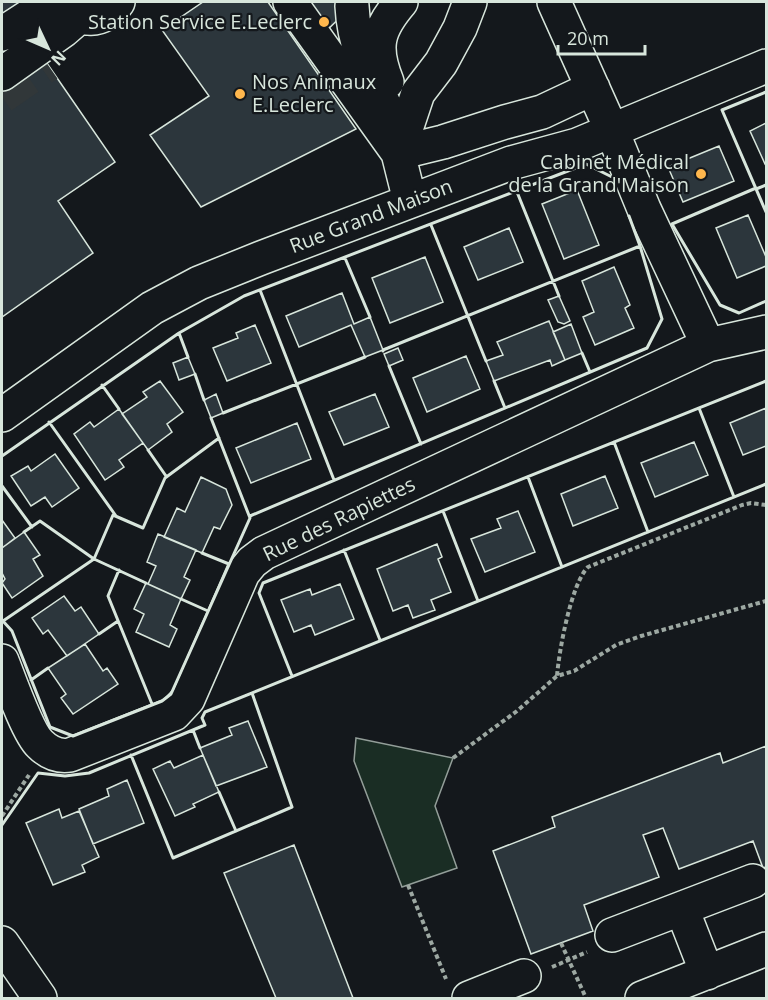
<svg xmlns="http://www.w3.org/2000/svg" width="768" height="1000" font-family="'Open Sans',sans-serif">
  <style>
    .green { fill: #1a2d24; stroke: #939e99; stroke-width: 1.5 }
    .building { fill: #2c363c; stroke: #d8e6dc; stroke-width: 1.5 }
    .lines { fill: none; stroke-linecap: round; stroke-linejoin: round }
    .minor-tunnel { stroke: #313739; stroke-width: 33; stroke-dasharray: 33 16; stroke-linecap: butt }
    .minor-casing { stroke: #d8e6dc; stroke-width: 36 }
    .major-casing { stroke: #d8e6dc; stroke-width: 36 }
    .path { stroke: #9da8a2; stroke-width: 4; stroke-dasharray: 4.5 3; stroke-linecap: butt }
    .minor { stroke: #14181c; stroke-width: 33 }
    .major { stroke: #14181c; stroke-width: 33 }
    .wall { stroke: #d8e6dc; stroke-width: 3 }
    .poi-dot { fill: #ffb74d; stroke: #14181c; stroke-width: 2 }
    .labels { text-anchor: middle; stroke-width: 4.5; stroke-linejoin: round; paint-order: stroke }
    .poi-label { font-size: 20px; fill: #d8e6dc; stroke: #14181c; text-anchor: end }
    .street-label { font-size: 20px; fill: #d8e6dc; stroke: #14181c }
  </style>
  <rect width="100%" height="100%" fill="#14181c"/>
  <!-- green -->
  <path class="green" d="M356,738L453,758L435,806L457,868L402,887L354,761Z"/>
  <!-- building -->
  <path class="building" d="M2,2H24L2,20Z
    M203,2H268L356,129L201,207L150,135L209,96L162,30Z
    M310,2H356L322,35L303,8Z
    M44,59L115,162L58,201L93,253L2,317V88Z
    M766,123V163L765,164L750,131Z
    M719,146L734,181L683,202L668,167Z
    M577,190L599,245L564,259L542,204Z
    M748,215L766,257V266L737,278L716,228Z
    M509,228L523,262L478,280L464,247Z
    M425,257L443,302L390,323L372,278Z
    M614,267L630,305L625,308L634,328L595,345L583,317L594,312L582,281Z
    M342,293L354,324L370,317L383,350L365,357L351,325L299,347L286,316Z
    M559,296L570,321L564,324L558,322L548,300Z
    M549,321L565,360L552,366L550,360L494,381L486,361L503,355L497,342Z
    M571,324L582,353L565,360L553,332Z
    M255,325L271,363L227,381L213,348L238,338L236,333Z
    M398,348L403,360L389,366L384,354Z
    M466,356L480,389L427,412L413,378Z
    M188,357L195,374L179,380L173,363Z
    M160,381L183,412L167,424L172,432L148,450L122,414L147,397L143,392Z
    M216,394L223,413L211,418L204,400Z
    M375,394L389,427L344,445L329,412Z
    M766,408V446L743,455L730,423Z
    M119,409L143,443L119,460L124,467L105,480L74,434L90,422L94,427Z
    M297,423L311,459L251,483L236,448Z
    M694,442L708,475L655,497L641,463Z
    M55,454L79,488L52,507L45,497L31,506L11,476L28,466L31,471Z
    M605,476L618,508L573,526L561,494Z
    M201,477L226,489L232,505L220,529L214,527L202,553L164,537L177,508L185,512Z
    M518,511L535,552L485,572L471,539L501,528L497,519Z
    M2,520L15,538L2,548Z
    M24,532L40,555L33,559L43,576L12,598L2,583L5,579L2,573V548Z
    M158,534L196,550L184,577L190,580L181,599L148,584L156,566L147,562Z
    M437,544L442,557L438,559L451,592L431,600L435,610L413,618L408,605L393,611L377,569Z
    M146,583L181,599L170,625L177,629L169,647L136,632L144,614L134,609Z
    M340,584L354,619L315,635L311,625L294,632L281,600L310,589L312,595Z
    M64,596L75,611L81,607L99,634L67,656L48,630L43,634L32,618Z
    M85,644L103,671L107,668L118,684L73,714L61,698L66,694L48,668Z
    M248,721L267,767L216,786L200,748L232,735L229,728Z
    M766,746V867L763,868L753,841L679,869L663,828L643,835L659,877L584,905L593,931L531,954L493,851L555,827L552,817L720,753L723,763Z
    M203,755L219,792L193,804L195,807L175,816L153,769L170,761L174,768Z
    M127,780L144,823L93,844L79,809L109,796L107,789Z
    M59,809L62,818L79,811L99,857L82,865L85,872L53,885L26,823Z
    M294,845L353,998H276L224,873Z"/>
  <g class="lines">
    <!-- minor-tunnel -->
    <path class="minor-tunnel" d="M2,97L48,65"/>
    <!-- minor casing -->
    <g class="minor-casing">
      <path id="minor" d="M290,2L398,153L410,201
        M554,2L612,131L644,209L708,345L766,332
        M63,3C78,24 104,23 118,2
        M352,6C354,49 371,78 390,116
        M2,34L51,2
        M2,74L64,30L79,17
        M387,82C373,47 377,30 401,2
        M398,153L443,142L505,122L542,112L593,88
        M398,153L418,93L441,63L460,28L470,2
        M2,415L152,308L199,283L261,258L511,163L577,145L766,66
        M2,661C9,679 28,733 40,744C48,752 58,757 70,755L174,714L188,699L243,573L252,562L264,553L708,345
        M682,909L707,973
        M612,935L753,881
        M469,998L524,976
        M642,998L766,949"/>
    </g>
    <!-- major casing -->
    <g class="major-casing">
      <path id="major" d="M2,943L40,998"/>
    </g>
    <!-- path -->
    <path class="path" d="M766,505L751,503L742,505L588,567C571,584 559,651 557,676L574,671L616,645L641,636L766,601
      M453,758L517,711L557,676
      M2,816L29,775
      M408,885L446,979
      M561,943L586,998
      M552,967L587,952"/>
    <!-- minor -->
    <use href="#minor" class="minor"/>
    <!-- major -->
    <use href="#major" class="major"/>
    <!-- wall -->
    <path class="wall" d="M766,92L722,110L766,212
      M756,188L672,224L720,305L739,313L766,301
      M756,189L766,185
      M517,192L559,296
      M431,225L486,361
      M345,258L370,317
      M260,290L334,480
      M179,333L244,296L586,164L614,178L616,182
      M383,351V350L640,246
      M582,353L590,372
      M389,366L421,444
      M195,374L204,400
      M494,381L505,408
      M102,385L119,409
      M699,408L734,497
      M223,413L365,357
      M49,422L116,516
      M614,442L648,532
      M148,450L166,476
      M2,456L179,333L188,357
      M528,477L562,567
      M2,486L32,527
      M443,511L478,601
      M250,516L647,348L662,319L640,246L629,216
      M24,532L40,521L94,559L146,583
      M344,550L380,640
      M202,553L229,564
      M119,570L108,596L152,704
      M181,599L208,611
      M2,620L12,631L50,727L73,736L162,701L171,694L250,518L211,418
      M3,621L94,559L113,515L143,528L165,478L219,438
      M99,634L118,621
      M292,676L259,593L263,583L766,381
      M31,680L48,668
      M193,730L200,748
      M131,755L173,858L292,807L252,693
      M219,792L236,831
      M2,825L38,773L65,776L89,773L205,725L202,718L205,712L766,484"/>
  </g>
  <!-- markers -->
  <g class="poi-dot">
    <circle cx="324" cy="22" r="6"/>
    <circle cx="240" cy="94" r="6"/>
    <circle cx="701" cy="174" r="6"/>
  </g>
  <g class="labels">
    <!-- poi labels -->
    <g class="poi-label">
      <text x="312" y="29">Station Service E.Leclerc</text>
      <text x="252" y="89" text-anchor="start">Nos Animaux<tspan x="252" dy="23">E.Leclerc</tspan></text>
      <text x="689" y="169">Cabinet Médical<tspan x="689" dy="23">de la Grand'Maison</tspan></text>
    </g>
    <!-- street labels -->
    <g class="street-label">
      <text transform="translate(371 216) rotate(-21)" y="7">Rue Grand Maison</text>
      <text transform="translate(339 519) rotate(-26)" y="7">Rue des Rapiettes</text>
    </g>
  </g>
  <!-- border -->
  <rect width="768" height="1000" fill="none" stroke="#d8e6dc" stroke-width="6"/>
  <!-- north arrow -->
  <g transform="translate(48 48) rotate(134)" stroke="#14181c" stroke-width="4.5" paint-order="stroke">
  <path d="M0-4.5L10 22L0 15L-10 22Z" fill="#d8e6dc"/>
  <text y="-9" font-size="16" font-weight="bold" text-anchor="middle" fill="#d8e6dc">N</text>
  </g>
  <!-- scale -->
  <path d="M558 45v9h87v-9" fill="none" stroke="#d8e6dc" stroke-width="3"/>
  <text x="567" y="45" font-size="18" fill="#d8e6dc" stroke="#14181c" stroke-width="4.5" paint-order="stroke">20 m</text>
</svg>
